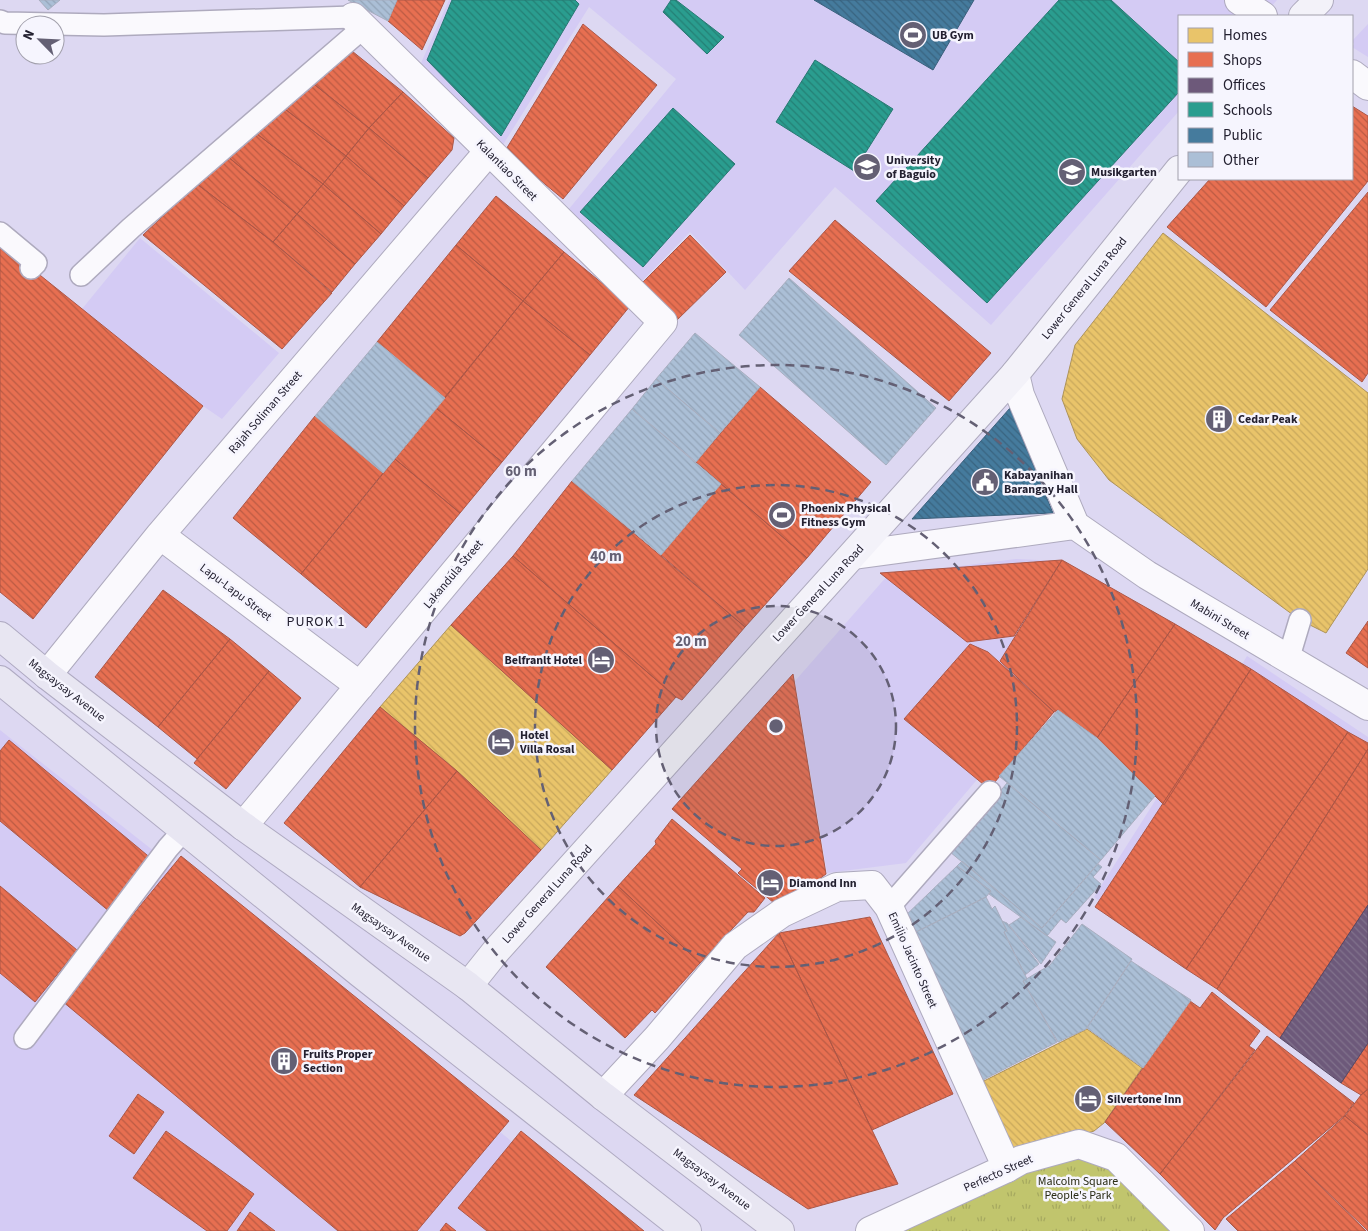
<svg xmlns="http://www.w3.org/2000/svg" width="1368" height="1231" font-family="'Source Sans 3',sans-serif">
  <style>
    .built { fill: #d4cbf4 }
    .park { fill: url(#park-tufts) }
    .homes { fill: url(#homes-back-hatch); stroke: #ae9359 }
    .shops { fill: url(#shops-back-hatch); stroke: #ac5747 }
    .offices { fill: url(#offices-back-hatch); stroke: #574864 }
    .schools { fill: url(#schools-back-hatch); stroke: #287872 }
    .public { fill: url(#public-back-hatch); stroke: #3b607c }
    .building { fill: url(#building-back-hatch); stroke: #a8aebf }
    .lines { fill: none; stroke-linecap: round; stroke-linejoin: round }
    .service-casing { stroke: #aeaabe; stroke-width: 24 }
    .pedestrian-casing { stroke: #aeaabe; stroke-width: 30 }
    .minor-casing { stroke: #aeaabe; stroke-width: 30 }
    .tertiary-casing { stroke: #aeaabe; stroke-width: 30 }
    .secondary-casing { stroke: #aeaabe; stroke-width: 30 }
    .trunk-casing { stroke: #afaac2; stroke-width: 30 }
    .service { stroke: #faf9fd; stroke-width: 21 }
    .pedestrian { stroke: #faf9fd; stroke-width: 28 }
    .minor { stroke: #faf9fd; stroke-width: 28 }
    .tertiary { stroke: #faf9fd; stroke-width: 28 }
    .secondary { stroke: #f3f2f9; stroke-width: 28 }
    .trunk { stroke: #e8e6f2; stroke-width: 28 }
    .ring { fill: none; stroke: #646074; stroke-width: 2.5; stroke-dasharray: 9 6 }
    .labels { text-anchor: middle; stroke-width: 5; stroke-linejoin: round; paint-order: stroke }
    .poi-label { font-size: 12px; font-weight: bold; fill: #232030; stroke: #f6f5fe; text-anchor: start }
    .street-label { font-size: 12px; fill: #232030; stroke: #f6f5fe }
    .park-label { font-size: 12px; fill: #2a2c15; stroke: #f6f5fe }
    .neighbourhood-label { font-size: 14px; letter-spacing: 1px; fill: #232030; stroke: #f6f5fe }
    .centre { fill: #646074; stroke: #f6f5fe; stroke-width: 2.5 }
    .ring-label { font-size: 15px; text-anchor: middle; font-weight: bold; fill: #646074; stroke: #f6f5fe; stroke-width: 5; stroke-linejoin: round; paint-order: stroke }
  </style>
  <defs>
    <pattern id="park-tufts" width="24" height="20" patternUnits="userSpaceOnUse" patternTransform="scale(1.25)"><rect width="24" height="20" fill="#c1c56d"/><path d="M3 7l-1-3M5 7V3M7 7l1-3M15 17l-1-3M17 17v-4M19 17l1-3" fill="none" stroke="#a6a95f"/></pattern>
    <pattern id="homes-back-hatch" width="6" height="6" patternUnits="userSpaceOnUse" patternTransform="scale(1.25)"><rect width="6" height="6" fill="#e9c46a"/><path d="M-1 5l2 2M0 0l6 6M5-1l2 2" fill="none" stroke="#c8a85c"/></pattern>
    <pattern id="shops-back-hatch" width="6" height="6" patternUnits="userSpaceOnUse" patternTransform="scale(1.25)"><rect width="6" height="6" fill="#e76f51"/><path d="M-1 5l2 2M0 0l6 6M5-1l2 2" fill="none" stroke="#bb5b44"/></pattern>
    <pattern id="offices-back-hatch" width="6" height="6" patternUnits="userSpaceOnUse" patternTransform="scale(1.25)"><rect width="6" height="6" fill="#6d597a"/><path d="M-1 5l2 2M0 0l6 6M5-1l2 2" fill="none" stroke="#81728c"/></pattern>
    <pattern id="schools-back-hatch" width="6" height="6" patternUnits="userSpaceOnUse" patternTransform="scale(1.25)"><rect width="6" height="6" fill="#2a9d8f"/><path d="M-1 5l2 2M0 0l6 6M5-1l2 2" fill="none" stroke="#248075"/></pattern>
    <pattern id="public-back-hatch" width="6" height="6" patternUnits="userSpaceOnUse" patternTransform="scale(1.25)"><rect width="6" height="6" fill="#457b9d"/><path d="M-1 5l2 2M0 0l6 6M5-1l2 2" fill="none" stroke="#396480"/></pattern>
    <pattern id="building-back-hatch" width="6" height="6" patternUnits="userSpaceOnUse" patternTransform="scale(1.25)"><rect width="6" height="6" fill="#abbfd6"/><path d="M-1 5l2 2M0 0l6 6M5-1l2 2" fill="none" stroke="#93a4b8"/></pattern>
  </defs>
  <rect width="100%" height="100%" fill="#ddd8f2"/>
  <!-- built -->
  <path class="built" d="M449,0H1277L1263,16H1179V111L991,325L835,187L745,290L690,232L638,285L564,215L676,79L589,7L501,148L421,63Z
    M1368,24V57L1352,47L1354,44L1352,41Z
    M140,238L279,353L222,419L203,406L82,309Z
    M1016,559L1061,561L1097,579L1238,671L1247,656L1368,737V1093L1363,1097L1094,897L1169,779L1050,694L906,863L827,873L795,681L888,575Z
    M0,730L164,859L622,1231H0Z"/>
  <!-- park -->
  <path class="park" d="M1079,1144L1190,1231H870Z"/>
  <!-- homes -->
  <path class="homes" d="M1163,233L1368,393V569L1326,633L1300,620L1109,480L1077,439L1062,399L1075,345Z
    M451,625L612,770L541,850L457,771L380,707Z
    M1087,1029L1142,1068L1104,1123L1094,1131L1030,1151L1013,1152L974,1086Z"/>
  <!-- shops -->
  <path class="shops" d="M397,0H445L422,50L388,21Z
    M583,24L657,85L563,199L505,151Z
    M347,47L403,92L369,128L310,81Z
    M310,81L369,128L346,156L281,106Z
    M403,92L454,138L452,150L428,178L369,128Z
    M281,106L346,156L323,184L253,131Z
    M1352,106L1368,116V181L1266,307L1167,227L1210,179H1352Z
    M369,128L428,178L404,206L346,156Z
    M253,131L323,184L297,214L227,156Z
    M227,156L297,214L273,242L197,184Z
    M346,156L404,206L381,234L323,184Z
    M197,184L273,242L332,293L282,349L143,235Z
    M323,184L381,234L355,264L297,214Z
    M1368,192V373L1362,382L1270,310Z
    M496,196L564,252L523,301L456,245Z
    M297,214L355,264L332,292L273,242Z
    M835,220L991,353L949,401L789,271Z
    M690,235L726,272L675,322L639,286Z
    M0,243L203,406L33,619L0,592Z
    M456,245L523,301L445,398L377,342Z
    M564,252L630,306L590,355L523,301Z
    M523,301L590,355L502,462L436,408Z
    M760,387L871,482L807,558L696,462Z
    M436,408L502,462L460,513L395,459Z
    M315,416L383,473L301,574L233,518Z
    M395,459L460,513L366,628L301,574Z
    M572,481L745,627L682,700L676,697L513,556Z
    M721,484L807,558L745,627L661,555Z
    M513,556L676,697L612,770L451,625Z
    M1062,560L1014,636L967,642L880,573Z
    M1062,560L1175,624L1097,738L1058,710L1054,712L1000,661Z
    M163,590L230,639L158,727L95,677Z
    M1368,621V668L1346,653Z
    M1175,624L1251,669L1164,805L1097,738Z
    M230,639L269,671L197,759L158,727Z
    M970,644L988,652L1054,712L989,789L904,719Z
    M1251,669L1348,732L1186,969L1095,907Z
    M269,671L301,698L226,789L194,763Z
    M793,674L826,874L780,908L738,873L742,869L672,809Z
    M380,707L457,771L360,887L284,823Z
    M1348,732L1368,743V749L1217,989L1186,969Z
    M9,740L153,860L110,912L0,821V751Z
    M1368,749V905L1280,1038L1217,989Z
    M457,771L541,850L465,933L460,936L360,887Z
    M672,819L765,898L754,912H748L700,963L618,886L656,844L655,841Z
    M181,856L509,1121L417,1231H338L62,1001Z
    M0,886L77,950L35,1002L0,973Z
    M618,886L700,963L655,1013L652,1010L625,1038L546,967Z
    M870,917L953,1094L872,1130L779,933Z
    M779,933L872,1130L898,1184L808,1209L634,1095Z
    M1212,992L1260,1031L1249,1046L1255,1050L1160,1174L1105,1122L1190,1001L1200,1008Z
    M1267,1036L1354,1103L1344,1116L1223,1218L1215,1230L1160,1174Z
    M1368,1043V1089L1361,1095L1341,1083Z
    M1368,1089V1135L1345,1116L1361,1095Z
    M138,1094L164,1112L134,1154L109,1136Z
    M1345,1116L1368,1135V1231L1295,1161Z
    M166,1131L254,1194L227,1231H207L133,1178Z
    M521,1131L644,1231H487L458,1208Z
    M1295,1161L1366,1231H1238L1226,1219Z
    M250,1212L275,1231H237Z
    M446,1223L456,1231H440Z"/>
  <!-- offices -->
  <path class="offices" d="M1368,905V1043L1341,1083L1280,1038Z"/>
  <!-- schools -->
  <path class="schools" d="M452,0H575L579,4L501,136L427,60Z
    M671,0H676L724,37L707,54L663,12Z
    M1059,0H1111L1179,62V92L987,303L876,201Z
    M815,60L893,109L854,171L776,122Z
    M673,108L735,164L643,267L580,212Z"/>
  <!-- public -->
  <path class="public" d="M814,0H974L933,70Z
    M1010,408L1053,513L912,519Z"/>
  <!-- building -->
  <path class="building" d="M39,0H60L48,10Z
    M348,0H397L388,21Z
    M789,278L936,408L886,465L739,335Z
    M695,333L760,387L720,433L656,379Z
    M377,342L445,398L383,473L315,416Z
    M656,379L720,433L696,462L632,409Z
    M632,409L721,484L661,555L572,481Z
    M1058,710L1097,738L1155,796L1101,860L999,776Z
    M1007,783L1101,860L1042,928L950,852Z
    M962,861L1042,928L1098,864L1102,867L1093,877L1101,884L1066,923L1061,919L1047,936L989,894L991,891L957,866Z
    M957,866L991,891L986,897L910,935L902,919Z
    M986,897L992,909L995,906L1007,931L1004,932L1027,979L1023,981L1057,1042L979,1082L910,935Z
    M1021,917L1056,942L1041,964L1009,925Z
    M1002,921L1007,923L1039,964L1025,975L1004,932L1007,931Z
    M1082,924L1132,959L1086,1029L1058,1042L1023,981L1050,965Z
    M1131,961L1191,1000L1143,1068L1087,1028Z"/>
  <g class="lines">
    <!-- service casing -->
    <g class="service-casing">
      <path id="service" d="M0,21L5,23L104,25L353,17
        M0,233L36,263L31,268
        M81,275L131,228L364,27
        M1288,660L1300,620
        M889,907L990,792
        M25,1038L168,848L184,830"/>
    </g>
    <!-- pedestrian casing -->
    <g class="pedestrian-casing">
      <path id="pedestrian" d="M1007,1168L1021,1160L1079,1144L1116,1157L1190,1231"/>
    </g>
    <!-- minor casing -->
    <g class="minor-casing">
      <path id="minor" d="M1239,0L1263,16
        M160,535L360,686
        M47,675L160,535L488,152
        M243,826L663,322L353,17
        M603,1096L657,1038L735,946L782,913L837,887L872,885L889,907L1007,1168L870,1231"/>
    </g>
    <!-- tertiary casing -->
    <g class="tertiary-casing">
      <path id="tertiary" d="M1352,74L1368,86
        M1015,374L1020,395L1075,525L1147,575L1368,706
        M854,555L1075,525"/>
    </g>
    <!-- secondary casing -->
    <g class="secondary-casing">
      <path id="secondary" d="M1303,16L1319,0
        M468,986L496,951L1015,374L1179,170"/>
    </g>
    <!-- trunk casing -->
    <g class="trunk-casing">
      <path id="trunk" d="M0,636L47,675L243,826L468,986L603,1096L780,1231
        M0,680L360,973L687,1231"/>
    </g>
    <!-- service -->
    <use href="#service" class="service"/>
    <!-- pedestrian -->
    <use href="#pedestrian" class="pedestrian"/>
    <!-- minor -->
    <use href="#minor" class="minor"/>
    <!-- tertiary -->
    <use href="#tertiary" class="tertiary"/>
    <!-- secondary -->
    <use href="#secondary" class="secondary"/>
    <!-- trunk -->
    <use href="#trunk" class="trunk"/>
  </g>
  <!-- distance rings -->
  <circle cx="776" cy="726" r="120" fill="#646074" fill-opacity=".12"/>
  <g class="ring">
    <circle cx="776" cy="726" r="120"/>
    <circle cx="776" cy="726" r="241"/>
    <circle cx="776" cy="726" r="361"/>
  </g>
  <!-- icons -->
  <defs>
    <g id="stadium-disc" transform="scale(1.4375)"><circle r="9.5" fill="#646074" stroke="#f6f5fe"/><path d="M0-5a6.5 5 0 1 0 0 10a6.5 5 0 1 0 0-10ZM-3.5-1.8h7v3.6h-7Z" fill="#fff"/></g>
    <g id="university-disc" transform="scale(1.4375)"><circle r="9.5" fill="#646074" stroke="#f6f5fe"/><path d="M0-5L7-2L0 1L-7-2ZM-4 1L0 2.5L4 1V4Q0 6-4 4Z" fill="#fff"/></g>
    <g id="school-disc" transform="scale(1.4375)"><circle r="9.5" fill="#646074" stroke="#f6f5fe"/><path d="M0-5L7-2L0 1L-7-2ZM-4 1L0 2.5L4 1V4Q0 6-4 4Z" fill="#fff"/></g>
    <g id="building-disc" transform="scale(1.4375)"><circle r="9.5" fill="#646074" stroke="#f6f5fe"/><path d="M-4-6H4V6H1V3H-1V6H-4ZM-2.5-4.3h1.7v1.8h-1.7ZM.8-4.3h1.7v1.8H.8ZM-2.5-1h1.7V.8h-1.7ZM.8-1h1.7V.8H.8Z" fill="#fff"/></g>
    <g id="civic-disc" transform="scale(1.4375)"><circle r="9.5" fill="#646074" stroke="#f6f5fe"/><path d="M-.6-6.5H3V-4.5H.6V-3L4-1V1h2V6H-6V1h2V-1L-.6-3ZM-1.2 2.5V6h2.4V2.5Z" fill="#fff"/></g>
    <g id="hotel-disc" transform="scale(1.4375)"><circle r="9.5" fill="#646074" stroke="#f6f5fe"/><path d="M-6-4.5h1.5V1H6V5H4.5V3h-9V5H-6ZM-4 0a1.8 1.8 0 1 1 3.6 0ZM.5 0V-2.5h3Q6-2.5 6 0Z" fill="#fff"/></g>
  </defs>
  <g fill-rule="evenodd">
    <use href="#stadium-disc" x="913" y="35"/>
    <use href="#university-disc" x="867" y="167"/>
    <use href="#school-disc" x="1072" y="172"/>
    <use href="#building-disc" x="1219" y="419"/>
    <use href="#civic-disc" x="985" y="482"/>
    <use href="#stadium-disc" x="782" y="515"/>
    <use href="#hotel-disc" x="601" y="660"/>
    <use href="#hotel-disc" x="501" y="742"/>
    <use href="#hotel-disc" x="770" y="883"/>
    <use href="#building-disc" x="284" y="1061"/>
    <use href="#hotel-disc" x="1088" y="1099"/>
  </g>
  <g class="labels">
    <!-- poi labels -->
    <g class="poi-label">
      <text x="932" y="39">UB Gym</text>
      <text x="886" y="164">University<tspan x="886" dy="14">of Baguio</tspan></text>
      <text x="1091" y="176">Musikgarten</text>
      <text x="1238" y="423">Cedar Peak</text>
      <text x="1004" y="479">Kabayanihan<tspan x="1004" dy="14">Barangay Hall</tspan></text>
      <text x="801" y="512">Phoenix Physical<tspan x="801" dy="14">Fitness Gym</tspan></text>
      <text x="582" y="664" text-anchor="end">Belfranlt Hotel</text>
      <text x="520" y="739">Hotel<tspan x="520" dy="14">Villa Rosal</tspan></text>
      <text x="789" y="887">Diamond Inn</text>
      <text x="303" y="1058">Fruits Proper<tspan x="303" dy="14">Section</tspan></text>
      <text x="1107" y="1103">Silvertone Inn</text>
    </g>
    <!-- street labels -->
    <g class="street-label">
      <text transform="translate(507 170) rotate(45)" y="4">Kalantiao Street</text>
      <text transform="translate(1084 288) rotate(-51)" y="4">Lower General Luna Road</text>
      <text transform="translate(265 412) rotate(-49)" y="4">Rajah Soliman Street</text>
      <text transform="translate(453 574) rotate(-50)" y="4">Lakandula Street</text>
      <text transform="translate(236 592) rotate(37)" y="4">Lapu-Lapu Street</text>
      <text transform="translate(818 593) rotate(-47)" y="4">Lower General Luna Road</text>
      <text transform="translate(1220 619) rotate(31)" y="4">Mabini Street</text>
      <text transform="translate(67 690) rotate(38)" y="4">Magsaysay Avenue</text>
      <text transform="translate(547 894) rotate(-48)" y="4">Lower General Luna Road</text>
      <text transform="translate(391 932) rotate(35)" y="4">Magsaysay Avenue</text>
      <text transform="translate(913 960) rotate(66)" y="4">Emilio Jacinto Street</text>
      <text transform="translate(998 1173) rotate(-24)" y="4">Perfecto Street</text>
      <text transform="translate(712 1179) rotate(37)" y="4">Magsaysay Avenue</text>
    </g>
    <!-- park labels -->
    <g class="park-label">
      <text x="1078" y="1185">Malcolm Square<tspan x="1078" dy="14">People's Park</tspan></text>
    </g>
    <!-- neighbourhood labels -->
    <g class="neighbourhood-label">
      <text x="316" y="626">PUROK 1</text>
    </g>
  </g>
  <circle cx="776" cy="726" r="8" class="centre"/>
  <g class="ring-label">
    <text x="521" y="476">60 m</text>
    <text x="606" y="561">40 m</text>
    <text x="691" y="646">20 m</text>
  </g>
  <!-- legend -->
  <rect x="1178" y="15" width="175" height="165" fill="#f6f5fe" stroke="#a2a0ac"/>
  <rect x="1188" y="28" width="25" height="15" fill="#e9c46a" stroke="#a2a0ac"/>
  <text x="1223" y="40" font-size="15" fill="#232030">Homes</text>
  <rect x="1188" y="52" width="25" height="15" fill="#e76f51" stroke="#a2a0ac"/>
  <text x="1223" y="65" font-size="15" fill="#232030">Shops</text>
  <rect x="1188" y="78" width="25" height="15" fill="#6d597a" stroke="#a2a0ac"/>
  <text x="1223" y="90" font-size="15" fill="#232030">Offices</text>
  <rect x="1188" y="102" width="25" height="15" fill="#2a9d8f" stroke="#a2a0ac"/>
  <text x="1223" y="115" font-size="15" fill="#232030">Schools</text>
  <rect x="1188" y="128" width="25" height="15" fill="#457b9d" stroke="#a2a0ac"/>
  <text x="1223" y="140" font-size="15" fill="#232030">Public</text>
  <rect x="1188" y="152" width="25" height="15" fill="#abbfd6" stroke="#a2a0ac"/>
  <text x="1223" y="165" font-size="15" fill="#232030">Other</text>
  <!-- north arrow -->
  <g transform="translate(40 40) rotate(294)"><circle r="24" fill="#f6f5fe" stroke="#a2a0ac"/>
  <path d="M0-4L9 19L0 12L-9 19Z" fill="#646074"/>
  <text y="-8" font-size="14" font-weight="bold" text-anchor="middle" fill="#232030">N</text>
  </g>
</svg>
